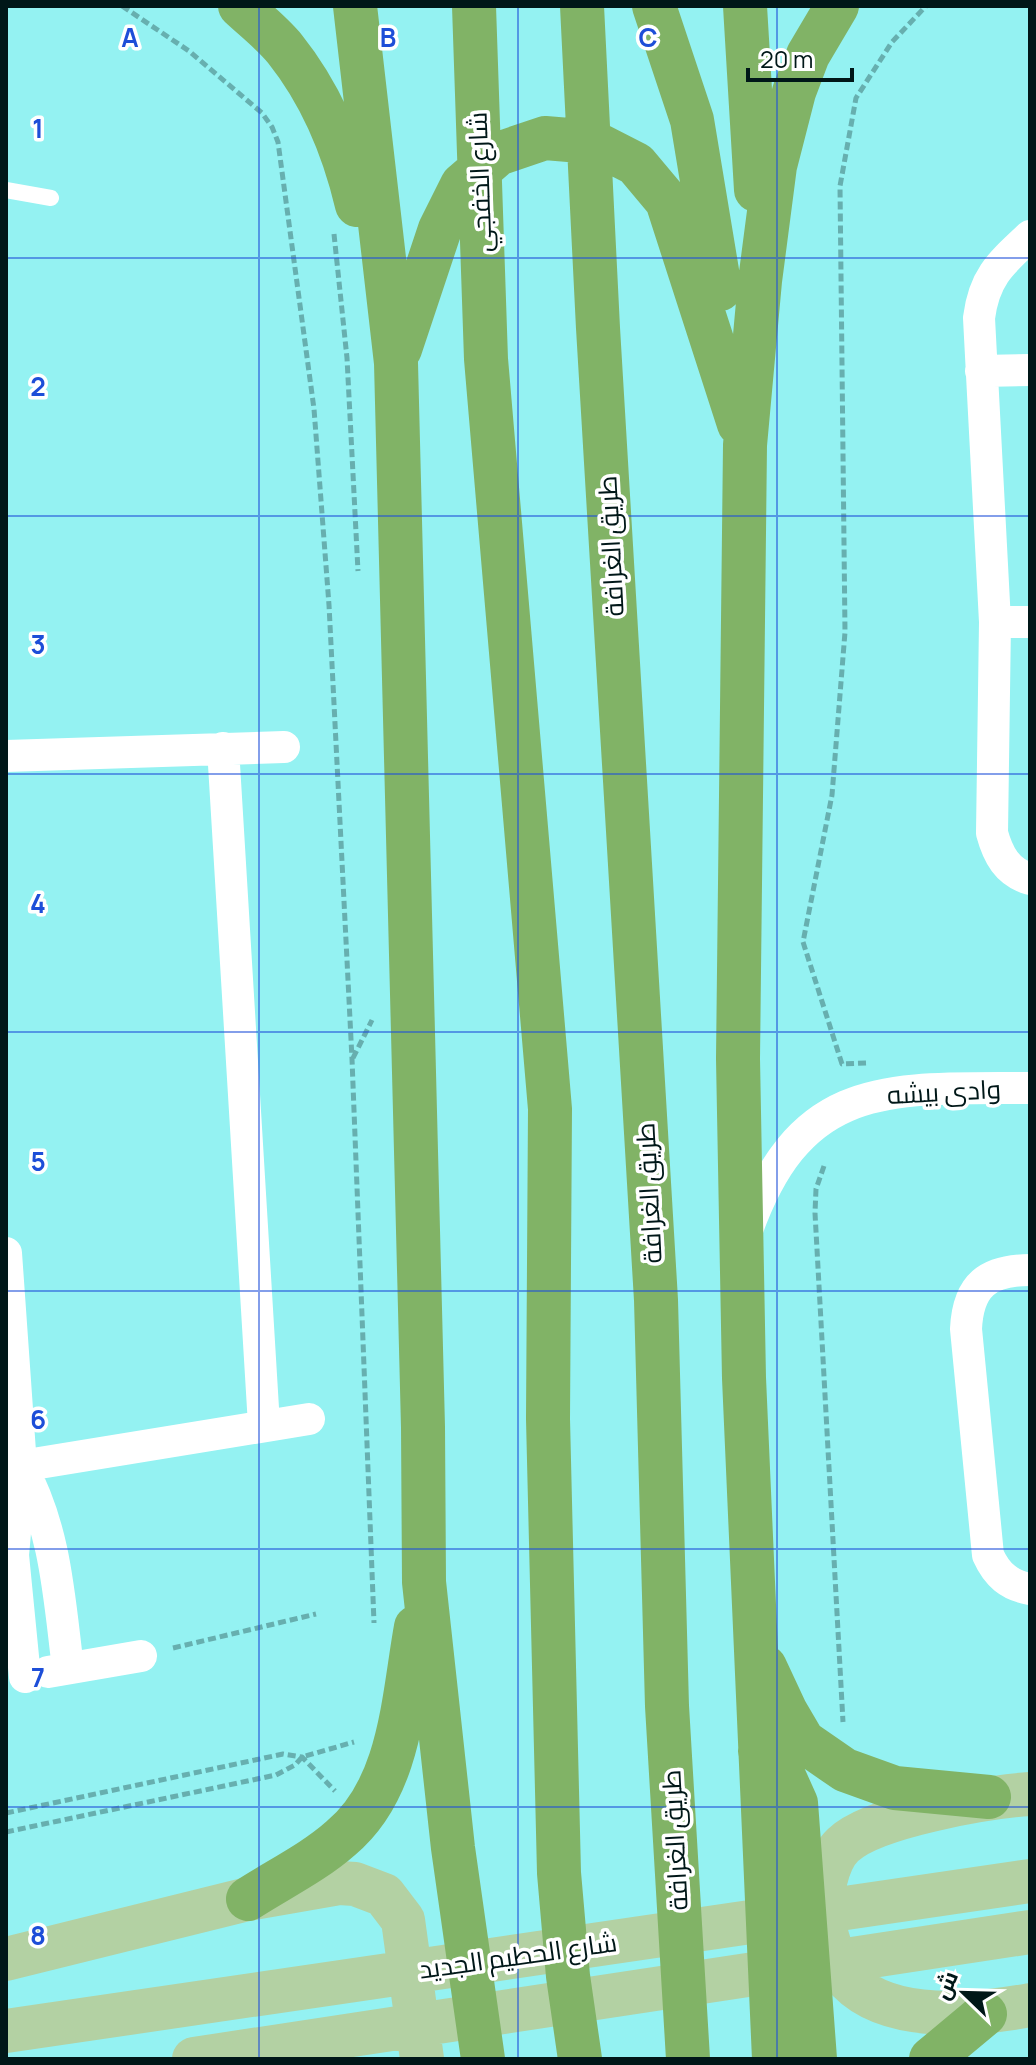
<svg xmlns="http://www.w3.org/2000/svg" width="1036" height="2065" font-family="Manrope,Cairo,sans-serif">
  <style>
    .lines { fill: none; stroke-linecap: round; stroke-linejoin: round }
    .path { stroke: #67afaf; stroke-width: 5; stroke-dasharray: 8 4; stroke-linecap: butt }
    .lane { stroke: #fff; stroke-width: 16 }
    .street { stroke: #fff; stroke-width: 32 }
    .primary { stroke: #b3d1a3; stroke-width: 44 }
    .highway { stroke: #81b366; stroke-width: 44 }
    .grid { fill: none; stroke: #1d4ed8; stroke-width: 2; stroke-opacity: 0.55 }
    .labels { text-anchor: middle; stroke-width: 7; stroke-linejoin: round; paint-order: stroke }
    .street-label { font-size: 26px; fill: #001718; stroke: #fff }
    .grid-label { font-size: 26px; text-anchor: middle; font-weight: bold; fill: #1d4ed8; stroke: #fff; stroke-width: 7; stroke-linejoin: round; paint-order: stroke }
  </style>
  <rect width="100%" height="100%" fill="#94f2f2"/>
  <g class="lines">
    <!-- path -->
    <path class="path" d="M122,6L189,51L262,113L272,127L278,142L314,409L329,605L352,1059L374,1623
      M334,234L347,358L358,571
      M353,1058L372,1020
      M866,1063L842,1064L803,942L832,795L845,632L840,186L856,98L892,42L926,6
      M824,1166L816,1189L815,1213L843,1722
      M173,1648L316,1614
      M6,1813L283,1754L302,1757L335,1791
      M6,1832L276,1775L295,1765L302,1757L354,1742"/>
    <!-- lane -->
    <path class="lane" d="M6,190L51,198"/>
    <!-- street -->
    <path class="street" d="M1030,236C1001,263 984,277 979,318L995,622L992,833C998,855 1007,872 1030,879
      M981,371L1030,370
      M995,622H1030
      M223,748L264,1425
      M6,756L284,747
      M746,1233C801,1077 889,1089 1030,1088
      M6,1253L21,1466L13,1555L25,1677
      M1030,1270C988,1270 968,1285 966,1329L988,1555C997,1575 1009,1585 1030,1589
      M21,1466L309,1419
      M21,1466C56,1530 59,1597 68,1668
      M48,1672L141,1656"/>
    <!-- primary -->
    <path class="primary" d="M1030,1794C986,1797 874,1816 843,1845C827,1860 819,1899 823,1919C827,1939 835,1966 849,1981C890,2023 977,2015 1030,2005
      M6,1959L248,1899L339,1883L355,1884L384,1895L403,1920L422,2059
      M6,2031L1030,1881
      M194,2059L1030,1932"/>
    <!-- highway -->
    <path class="highway" d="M240,6C255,20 272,33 285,49C321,94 344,150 357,205
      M355,6L396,363L423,1427L424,1582L453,1848L483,2059
      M474,6L486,359L550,1109L548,1419L559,1873L568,1976L580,2059
      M582,6L598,328L656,1300L667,1706L688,2059
      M654,6L692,120L720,289
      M745,6L756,190
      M400,349L440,229L462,185L498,154L545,138L593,142L636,164L667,201L739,424
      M765,1667L786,1712L803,1741L845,1770L895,1788L989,1797
      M760,1751L782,1772L796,1803L815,2059
      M248,1899C279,1879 314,1862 341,1838C401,1788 403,1699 416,1627
      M774,2059L744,1378L738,1059L745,445L760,281L775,166L794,92L808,55L837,6
      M931,2059L985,2014"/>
  </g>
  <!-- grid -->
  <path class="grid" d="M259,6V2059M518,6V2059M777,6V2059M6,258H1030M6,516H1030M6,774H1030M6,1032H1030M6,1291H1030M6,1549H1030M6,1807H1030"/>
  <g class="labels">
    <!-- street labels -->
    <g class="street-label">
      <text transform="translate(480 182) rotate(-92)" y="9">شارع الخفجي</text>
      <text transform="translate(611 546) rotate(-93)" y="9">طريق الغرافة</text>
      <text transform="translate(944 1092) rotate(-3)" y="9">وادى بيشه</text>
      <text transform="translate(649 1193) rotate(-93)" y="9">طريق الغرافة</text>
      <text transform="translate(675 1840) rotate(-93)" y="9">طريق الغرافة</text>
      <text transform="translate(518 1956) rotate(-8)" y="9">شارع الحطيم الجديد</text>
    </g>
  </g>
  <g class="grid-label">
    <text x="130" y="47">A</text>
    <text x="388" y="47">B</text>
    <text x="648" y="47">C</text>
    <text x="38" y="138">1</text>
    <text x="38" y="396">2</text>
    <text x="38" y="654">3</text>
    <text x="38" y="913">4</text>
    <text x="38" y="1171">5</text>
    <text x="38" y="1429">6</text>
    <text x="38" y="1687">7</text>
    <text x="38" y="1945">8</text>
  </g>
  <!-- border -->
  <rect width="1036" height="2065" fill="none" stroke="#001718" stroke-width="16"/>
  <!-- north arrow -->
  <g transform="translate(964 1993) rotate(293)" stroke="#ffffff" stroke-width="6" paint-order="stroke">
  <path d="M0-6L14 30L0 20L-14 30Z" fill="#001718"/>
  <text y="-12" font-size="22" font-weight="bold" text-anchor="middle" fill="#001718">ش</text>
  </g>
  <!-- scale -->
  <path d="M748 68v12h104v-12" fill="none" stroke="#001718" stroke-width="4"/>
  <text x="760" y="68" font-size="24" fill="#001718" stroke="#ffffff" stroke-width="6" paint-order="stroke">20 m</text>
</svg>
